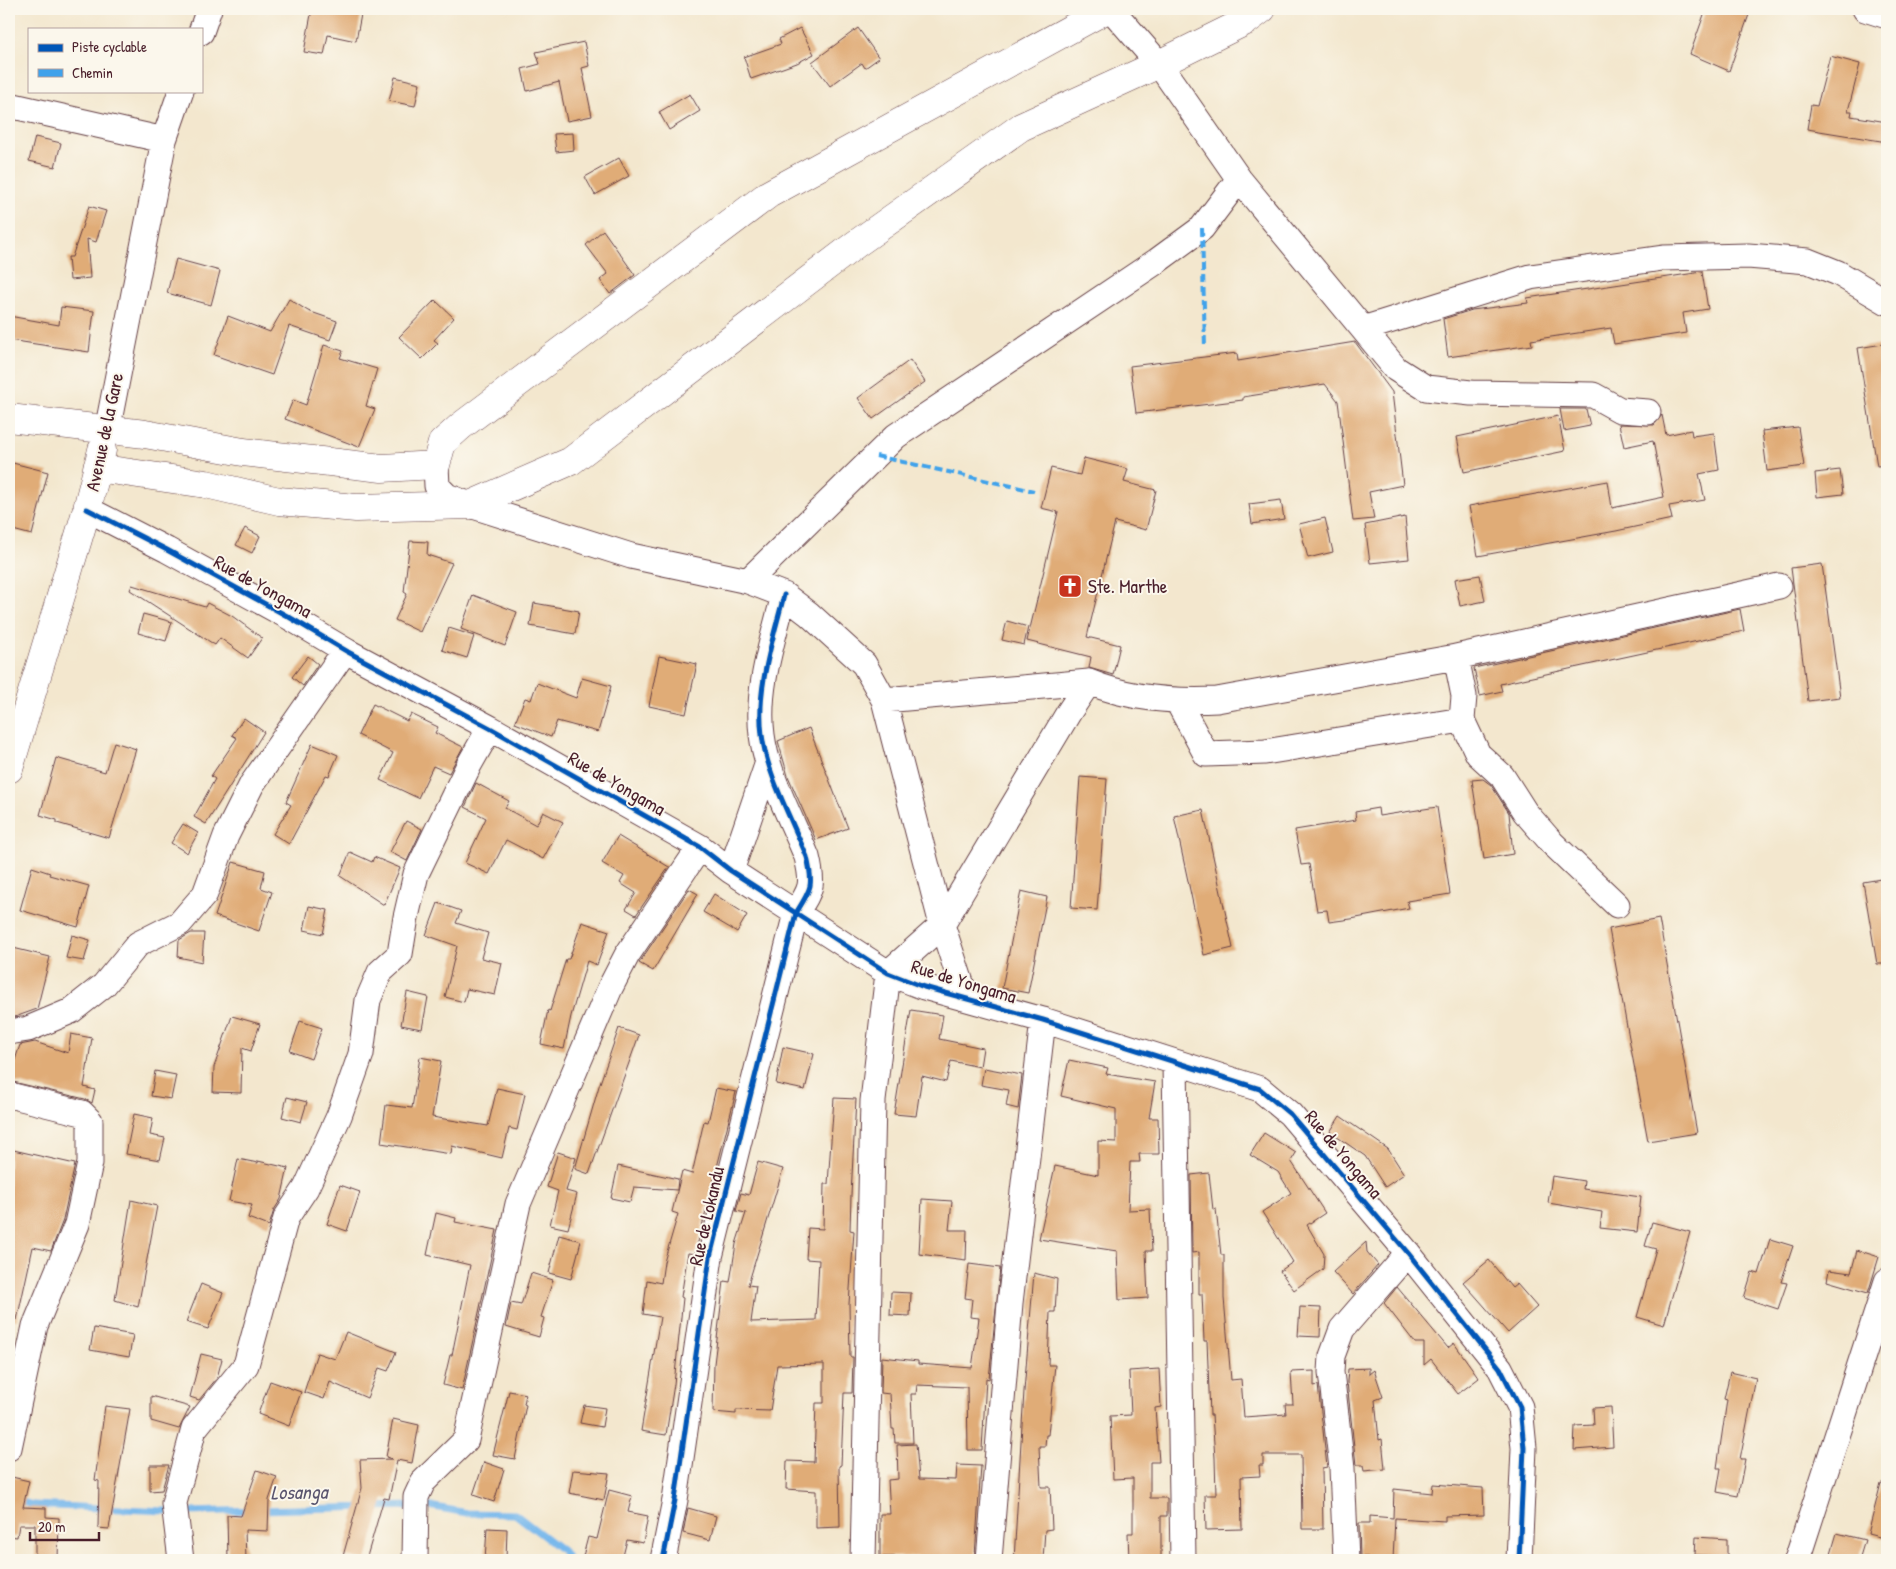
<svg xmlns="http://www.w3.org/2000/svg" width="1896" height="1569" font-family="'Patrick Hand',sans-serif">
  <style>
    .lines { fill: none; stroke-linecap: round; stroke-linejoin: round }
    .stream { stroke: #77b8ec; stroke-width: 7 }
    .building { fill: #e0ac77 }
    .street-casing { stroke: #633d43; stroke-width: 27 }
    .primary-casing { stroke: #633d43; stroke-width: 29 }
    .street { stroke: #fff; stroke-width: 25 }
    .primary { stroke: #fff; stroke-width: 28 }
    .quiet { stroke: #40a2eb; stroke-width: 4; stroke-dasharray: 8 4; stroke-linecap: butt }
    .cycleway-casing { stroke: #fbf7ec; stroke-width: 8 }
    .cycleway { stroke: #0057b8; stroke-width: 5 }
    .labels { text-anchor: middle; stroke-width: 4; stroke-linejoin: round; paint-order: stroke }
    .street-label { font-size: 19px; fill: #4a1f2b; stroke: #fbf7ec }
    .poi-label { font-size: 19px; fill: #4a1f2b; stroke: #fbf7ec; text-anchor: start }
    .water-label { font-size: 20px; font-style: italic; fill: #5a556f; stroke: #fbf7ec }
  </style>
  <rect width="100%" height="100%" fill="#fbf7ec"/>
  <filter id="ink" filterUnits="userSpaceOnUse"><feTurbulence type="fractalNoise" baseFrequency=".02" numOctaves="2"/><feDisplacementMap in="SourceGraphic" scale="10" xChannelSelector="R" yChannelSelector="G"/><feConvolveMatrix kernelMatrix="1 2 1 2 8 2 1 2 1" color-interpolation-filters="sRGB"/></filter>
  <filter id="wash" filterUnits="userSpaceOnUse"><feTurbulence type="fractalNoise" baseFrequency=".0096" numOctaves="4" result="noise"/><feDisplacementMap in="SourceGraphic" scale="20" xChannelSelector="R" yChannelSelector="G"/><feGaussianBlur stdDeviation="1.12" result="paint"/><feColorMatrix in="noise" values="0 0 0 0 0 0 0 0 0 0 0 0 0 0 0 0 0 1.4 0 .05"/><feComposite in="paint" operator="in"/></filter>
  <g filter="url(#wash)">
    <rect width="100%" height="100%" fill="#f3e7ce"/>
    <g class="lines">
      <!-- stream -->
      <path class="stream" d="M9,1498L33,1505L166,1511
        M429,1506L467,1513L515,1514L563,1551L569,1560
        M187,1512L411,1506"/>
    </g>
    <g id="blocks">
      <!-- building -->
      <path class="building" d="M312,9H362L356,41L328,35L324,55L304,52Z
        M1706,9H1751L1729,71L1690,54Z
        M800,28L814,54L797,63L751,79L744,57L781,44L779,39Z
        M858,28L879,58L865,68L862,63L830,86L812,62Z
        M584,42L589,66L582,68L592,116L567,121L559,82L527,91L522,69L540,64L536,52Z
        M1830,56L1860,64L1848,111H1852L1851,116L1887,122V142L1807,129L1811,105L1817,106Z
        M395,77L420,83L415,106L389,101Z
        M690,94L700,111L669,130L659,112Z
        M573,133L574,150L556,152L554,134Z
        M35,137L61,143L55,167L29,161Z
        M619,158L629,176L595,195L585,177Z
        M89,206L106,211L96,242L87,239L90,278L70,280L68,257H72Z
        M603,230L635,275L610,294L600,280L608,274L586,245Z
        M176,259L220,271L211,305L167,293Z
        M1702,272L1708,309L1683,313L1686,333L1614,344L1611,328L1531,340L1532,345L1448,357L1443,319L1472,310L1528,303L1527,298Z
        M289,299L308,311L337,321L330,340L289,326L272,375L214,355L228,316L270,332Z
        M435,300L454,318L434,340L438,343L422,359L399,337Z
        M61,307L94,311L89,352L9,340V316L59,325Z
        M1355,342L1392,392L1403,485L1369,492L1374,519L1353,521L1338,401L1325,384L1243,397V400L1136,413L1130,366L1237,353L1238,361Z
        M1883,344L1887,372V465L1877,466L1858,348Z
        M324,345L343,351L340,358L377,369L366,406L375,409L359,447L285,419L293,400L306,405Z
        M910,360L925,382L873,419L858,398Z
        M1560,409H1586L1590,426L1564,431Z
        M1662,415L1666,435L1691,430L1692,436L1714,433L1719,470L1699,474L1705,500L1669,506L1672,519L1616,531L1478,556L1469,506L1608,481L1612,508L1664,497L1653,441L1624,447L1619,424L1654,425Z
        M1558,416L1565,451L1464,472L1457,437Z
        M1798,427L1804,466L1767,471L1762,431Z
        M1084,458L1128,469L1124,482L1156,490L1146,530L1115,522L1087,637L1120,645L1113,675L1089,668L1091,657L1027,641L1058,512L1041,508L1051,468L1080,475Z
        M9,462L48,472L32,535L9,529Z
        M1840,470L1843,494L1817,497L1815,473Z
        M1281,500L1284,519L1252,524L1249,504Z
        M1405,517L1409,559L1370,563L1365,525Z
        M1325,518L1333,552L1308,558L1299,524Z
        M245,528L260,536L252,553L236,545Z
        M410,541L428,542L427,555L452,563L420,632L395,620L407,594L404,592Z
        M1822,564L1840,697L1808,701L1791,568Z
        M1480,575L1485,601L1460,606L1455,579Z
        M132,585L205,607L207,603L232,616L262,638L248,658L220,638L215,645L130,590Z
        M473,595L517,612L505,646L461,629Z
        M534,603L579,611L575,634L530,626Z
        M1740,609L1744,631L1500,684L1502,691L1480,696L1474,668Z
        M143,614L172,622L166,641L138,633Z
        M1007,621L1028,627L1024,645L1002,640Z
        M449,628L474,636L467,658L442,650Z
        M308,656L318,664L303,686L292,677Z
        M659,656L697,664L686,714L649,706Z
        M582,678L611,686L598,732L557,721L551,737L515,723L525,698L531,700L537,683L576,698Z
        M373,704L407,721L411,714L438,727L435,733L463,747L449,773L433,766L418,798L380,780L393,753L358,735Z
        M244,718L264,732L206,824L194,817L215,779L211,776L237,738L232,735Z
        M809,728L848,828L816,840L788,776L778,741Z
        M114,742L136,749L109,838L57,823V820L40,815L56,758L105,772Z
        M312,744L338,755L329,776L326,775L289,844L273,834L291,805L286,802Z
        M1080,777L1107,779L1097,910L1071,908Z
        M1483,779L1491,785L1509,813L1513,854L1484,859L1472,780Z
        M476,783L509,801L505,808L536,825L543,812L563,822L543,859L506,840L489,874L465,863L486,818L465,807Z
        M1437,807L1450,894L1407,901L1409,908L1351,919L1329,922L1327,910L1317,911L1309,864L1301,865L1295,830L1356,820L1355,812L1378,808L1379,816Z
        M1203,810L1233,948L1204,955L1174,816Z
        M406,821L422,829L407,861L390,852Z
        M183,824L198,833L187,853L171,843Z
        M618,836L669,867L636,915L626,909L636,893L620,883L624,876L602,863Z
        M350,852L372,862L374,857L400,868L384,905L340,876Z
        M233,862L265,871L261,888L272,892L259,931L215,916Z
        M32,867L50,873L49,875L89,886L78,927L20,910Z
        M1887,878V964H1877L1863,882Z
        M689,889L698,894L653,971L639,963Z
        M1021,891L1047,897L1028,993L1002,988Z
        M714,894L747,915L737,932L703,912Z
        M438,903L461,911L456,923L488,933L481,958L502,963L495,995L467,989L464,1002L445,997L457,946L426,935Z
        M309,906L328,910L323,934L304,930Z
        M1659,919L1697,1133L1648,1141L1609,929Z
        M582,922L609,931L597,965L587,961L571,1016L564,1049L541,1044L548,1010L550,1011L566,959H569Z
        M191,933H204L202,962L178,957L179,940Z
        M72,935L90,940L84,961L66,958Z
        M9,947L50,957L37,1009L15,1017L9,1015Z
        M407,992L428,997L422,1029L401,1025Z
        M911,1010L943,1015L939,1039L983,1048L980,1067L951,1061L946,1082L922,1076L916,1116L894,1114Z
        M232,1016L260,1024L251,1051L242,1048L241,1093L213,1092L214,1067Z
        M300,1021L322,1028L311,1059L290,1051Z
        M619,1028L639,1035L589,1174L575,1169L599,1086Z
        M71,1034L92,1038L84,1087L95,1090L92,1103L85,1099L9,1081L11,1065L13,1066L20,1045L35,1042L68,1053Z
        M783,1047L814,1054L805,1090L776,1084Z
        M420,1057L441,1061L432,1117L488,1126L497,1088L525,1094L517,1130L509,1128L502,1158L452,1146L451,1154L381,1143L386,1105L412,1108Z
        M1069,1060L1108,1068L1106,1074L1155,1082L1149,1118H1158L1159,1154H1139L1140,1162H1130L1128,1210L1150,1209L1152,1251H1146L1148,1298L1119,1300L1117,1251L1039,1239L1055,1166L1098,1175V1141L1116,1142V1109L1061,1096Z
        M984,1068L1022,1075L1018,1109L1006,1106L1009,1090L981,1085Z
        M155,1071L176,1075L171,1099L151,1096Z
        M716,1088L736,1092L695,1254L688,1253L681,1297L683,1298L674,1384L666,1435L641,1431L660,1317L643,1314L647,1280L661,1283L664,1262L678,1214L672,1212L682,1171L692,1174L704,1121L708,1122Z
        M287,1097L307,1102L301,1122L282,1117Z
        M834,1098L856,1099L851,1195L850,1230L854,1231L849,1304L850,1357H853L852,1393H844L841,1465L839,1466L840,1527L816,1528V1491L786,1489L787,1461L814,1462L816,1403H824V1364L777,1365L770,1411L736,1410V1414L713,1412L714,1364L724,1281L730,1282L736,1244L746,1213L736,1211L741,1193L749,1195L758,1162L783,1169L748,1285L756,1286L751,1322L816,1320L819,1260L806,1259L808,1228L823,1229L824,1184H828Z
        M134,1114L153,1118L150,1135L165,1138L160,1160L126,1154Z
        M1340,1116L1388,1149L1404,1174L1385,1187L1365,1156L1330,1132Z
        M1264,1133L1296,1153L1291,1161L1325,1213L1307,1225L1324,1254L1323,1269L1294,1290L1280,1271L1293,1262L1262,1212L1291,1193L1278,1172L1250,1155Z
        M9,1149L75,1164L63,1220L51,1251L33,1247L17,1320L9,1319Z
        M558,1152L576,1158L566,1191L577,1194L568,1229L550,1225L558,1191L547,1187Z
        M238,1159L258,1163V1161L288,1168L281,1199L274,1210L269,1226L248,1218L252,1205L229,1201Z
        M618,1166L678,1179L677,1190L634,1187L630,1202L611,1198Z
        M1209,1173L1213,1210L1216,1209L1221,1255H1224V1298L1231,1380L1241,1379L1244,1417L1286,1414L1285,1404H1293L1291,1372L1314,1371V1386L1318,1385L1327,1467L1322,1468L1323,1529H1302L1301,1455H1263V1465H1259L1260,1476L1241,1477L1242,1529L1206,1530L1205,1495H1216L1215,1458L1212,1415H1210L1207,1341H1204L1202,1294H1199V1252L1192,1253L1191,1175Z
        M1552,1176L1584,1181L1583,1189L1641,1197L1637,1232L1600,1228L1602,1212L1548,1203Z
        M340,1185L360,1192L347,1231L327,1224Z
        M922,1199L952,1201L949,1230H967L966,1260L919,1254Z
        M131,1200L157,1206L138,1307L115,1300Z
        M436,1213L456,1218L455,1222L497,1230L462,1390L443,1385L450,1355H452L470,1265L427,1255Z
        M1652,1222L1690,1232L1664,1325L1637,1317L1656,1249L1645,1246Z
        M559,1235L581,1241L571,1279L549,1273Z
        M1770,1239L1793,1246L1781,1282L1787,1283L1778,1309L1744,1298L1752,1272L1759,1274Z
        M1366,1242L1367,1252L1378,1265L1353,1294L1333,1272Z
        M1857,1250L1879,1257L1868,1293L1827,1281L1829,1270L1851,1273Z
        M1489,1260L1512,1288L1517,1284L1537,1307L1508,1333L1463,1282Z
        M969,1264L1000,1268L989,1379L986,1378L982,1450H968L967,1387L917,1385L916,1394H911L913,1443H895L894,1429H892L890,1394L881,1393L882,1357L918,1361V1364L972,1368L979,1318L970,1317L972,1299L965,1298Z
        M531,1273L553,1280L541,1317L544,1318L539,1337L506,1327L511,1303L521,1305Z
        M1034,1273L1057,1279L1055,1312H1050L1048,1365H1055L1048,1435H1046L1045,1446H1039L1041,1487H1050L1052,1529L1045,1530L1043,1560H1014L1024,1391Z
        M201,1284L223,1293L208,1329L186,1322Z
        M1397,1287L1448,1348L1454,1343L1479,1378L1458,1394L1431,1359L1424,1365V1343H1415L1384,1303Z
        M891,1292L911,1293L910,1316L890,1315Z
        M1300,1307L1321,1308L1320,1337L1298,1336Z
        M94,1328L133,1335L129,1357L90,1350Z
        M346,1332L396,1352L388,1371L379,1368L367,1398L330,1382L324,1399L304,1392L317,1353L335,1359Z
        M201,1354L222,1359L217,1378L199,1400L190,1397Z
        M1369,1368V1374L1374,1370L1383,1397L1375,1400L1379,1440L1382,1439L1385,1469L1364,1471L1363,1465H1356L1347,1382L1348,1369Z
        M1159,1369L1161,1407L1155,1408L1159,1462H1150V1498H1167V1516H1161V1560H1129L1128,1533H1133V1478L1113,1479L1110,1416L1131,1415L1129,1371Z
        M1730,1372L1756,1378L1740,1459H1745L1738,1496L1717,1492L1721,1468H1717L1727,1400L1724,1399Z
        M270,1381L301,1392L289,1426L258,1414Z
        M509,1391L526,1394L524,1404L526,1405L515,1459L493,1455Z
        M151,1396L190,1407L179,1429L151,1421Z
        M584,1405L605,1408L602,1427L580,1423Z
        M105,1406L130,1409L109,1529L98,1528L99,1481L95,1480Z
        M1611,1407L1613,1447L1574,1450L1575,1426L1594,1425L1593,1408Z
        M393,1419L419,1425L412,1463L397,1460L389,1499L384,1498L366,1560L343,1556L362,1488L360,1460L392,1459L386,1457Z
        M916,1444L919,1479L956,1480L957,1465L981,1466L975,1556L880,1557V1514H890L888,1480L898,1479L897,1445Z
        M484,1462L504,1469L494,1502L473,1495Z
        M150,1465H169L162,1490L150,1491Z
        M257,1470L277,1477L269,1500L268,1531L245,1530L246,1560H228L227,1515L241,1516Z
        M573,1470L609,1473L604,1500L569,1493Z
        M12,1477L29,1481L23,1507L46,1508V1517L59,1518L58,1560H35V1525H19L17,1537L9,1536V1492Z
        M1881,1483L1887,1484V1539L1868,1534Z
        M1433,1484L1483,1488L1484,1515L1445,1516V1521L1395,1518L1393,1560H1368V1557H1360L1359,1523H1370V1516L1393,1518L1394,1489L1432,1493Z
        M609,1490L632,1496L628,1512L648,1516L643,1543L627,1540L622,1560H582L588,1537L597,1539Z
        M688,1508L716,1516L710,1540L683,1533Z
        M487,1528L507,1529L506,1560H485Z
        M1837,1533L1865,1540L1859,1560H1829Z
        M1696,1537L1727,1539V1556L1695,1555Z"/>
    </g>
  </g>
  <g filter="url(#ink)">
    <use href="#blocks" fill-opacity="0" stroke="#633d43" stroke-width="1"/>
    <g class="lines">
      <!-- street casing -->
      <g class="street-casing">
        <path id="street" d="M1111,9L1159,64L1239,179L1396,369L1426,388L1471,393L1593,395L1620,410L1648,412
          M1865,9L1887,16
          M201,32L209,9
          M9,105L164,140
          M1363,329L1530,277L1663,258L1748,256L1808,261L1838,273L1887,302
          M107,431L164,140L181,91
          M436,465L437,486L447,496L470,505L631,556L748,581L784,595L809,614L864,664L884,700L942,925L966,998
          M87,509L167,550L289,617L348,652L490,728L700,847L731,871L888,973L924,987L1043,1020L1260,1089L1290,1114L1408,1253L1500,1368L1520,1407L1524,1448L1519,1560
          M748,581L896,436L1157,261L1202,228L1239,179
          M884,700L1089,682C1130,699 1173,702 1217,700L1456,657
          M1178,702L1206,754L1265,752L1462,720
          M731,871L768,762
          M1617,905L1552,843L1525,812L1502,776L1478,754L1462,720L1464,696L1456,657L1779,586
          M9,1032L28,1029L71,1011L104,985L138,944L180,923L205,894L226,836L252,784L340,658L348,652
          M1175,1063L1183,1560
          M9,1095L82,1113L90,1121V1163L77,1224L35,1326L9,1448
          M181,1560L174,1503L194,1429L246,1365L286,1218L306,1188L339,1116L361,1054L368,1000L380,972L400,954L406,917L416,874L469,765L490,728
          M415,1560L416,1497L423,1482L466,1440L518,1204L610,988L627,955L700,847
          M663,1560L675,1500L710,1257L796,913C811,889 814,886 807,857C792,820 767,775 762,735C756,688 773,640 784,595
          M863,1560L873,1101L888,973L942,925L1069,712L1089,682
          M989,1560L1010,1303L1043,1020
          M1346,1560L1342,1468L1331,1372L1332,1356L1342,1329L1408,1253
          M1797,1560L1887,1281"/>
      </g>
      <!-- primary casing -->
      <g class="primary-casing">
        <path id="primary" d="M9,418L145,434L243,452L382,468L436,465L442,443L461,426L769,194L1107,9
          M97,468L206,484L279,501L356,508L470,505L571,461L856,244L1021,127L1159,64L1246,21L1262,9
          M9,769L87,509L102,450"/>
      </g>
      <!-- street -->
      <use href="#street" class="street"/>
      <!-- primary -->
      <use href="#primary" class="primary"/>
      <!-- quiet -->
      <path class="quiet" d="M1202,228L1205,348
        M876,456L1034,491"/>
      <!-- cycleway casing -->
      <g class="cycleway-casing">
        <path id="cycleway" d="M87,509L167,550L289,617L348,652L490,728L700,847L731,871L888,973L924,987L1043,1020L1260,1089L1290,1114L1408,1253L1500,1368L1520,1407L1524,1448L1519,1560
          M663,1560L675,1500L710,1257L796,913C811,889 814,886 807,857C792,820 767,775 762,735C756,688 773,640 784,595"/>
      </g>
      <!-- cycleway -->
      <use href="#cycleway" class="cycleway"/>
    </g>
  </g>
  <!-- icons -->
  <defs>
    <g id="church-square" transform="scale(1.25)"><rect x="-9" y="-9" width="18" height="18" rx="4" fill="#c8321e" stroke="#fbf7ec"/><path d="M-1.2-6h2.4v3.5h3.3v2.4h-3.3V6h-2.4V-.1h-3.3v-2.4h3.3Z" fill="#fff"/></g>
  </defs>
  <g fill-rule="evenodd">
    <use href="#church-square" x="1070" y="586"/>
  </g>
  <g class="labels">
    <!-- street labels -->
    <g class="street-label">
      <text transform="translate(104 432) rotate(-78)" y="7">Avenue de la Gare</text>
      <text transform="translate(263 586) rotate(29)" y="7">Rue de Yongama</text>
      <text transform="translate(617 783) rotate(30)" y="7">Rue de Yongama</text>
      <text transform="translate(964 981) rotate(17)" y="7">Rue de Yongama</text>
      <text transform="translate(1344 1154) rotate(50)" y="7">Rue de Yongama</text>
      <text transform="translate(706 1216) rotate(-77)" y="7">Rue de Lokandu</text>
    </g>
    <!-- poi labels -->
    <g class="poi-label">
      <text x="1088" y="593">Ste. Marthe</text>
    </g>
    <!-- water labels -->
    <g class="water-label">
      <text transform="translate(299 1492) rotate(-1)" y="7">Losanga</text>
    </g>
  </g>
  <!-- margin -->
  <rect width="1896" height="1569" fill="none" stroke="#fbf7ec" stroke-width="30"/>
  <!-- legend -->
  <rect x="28" y="28" width="175" height="65" fill="#fbf7ec" stroke="#b4a19f"/>
  <rect x="38" y="44" width="25" height="8" fill="#0057b8" stroke="#b4a19f"/>
  <text x="72" y="52" font-size="15" fill="#4a1f2b">Piste cyclable</text>
  <rect x="38" y="69" width="25" height="8" fill="#40a2eb" stroke="#b4a19f"/>
  <text x="72" y="78" font-size="15" fill="#4a1f2b">Chemin</text>
  <!-- scale -->
  <path d="M30 1532v8h69v-8" fill="none" stroke="#4a1f2b" stroke-width="2.5"/>
  <text x="38" y="1532" font-size="15" fill="#4a1f2b" stroke="#fbf7ec" stroke-width="4" paint-order="stroke">20 m</text>
</svg>
